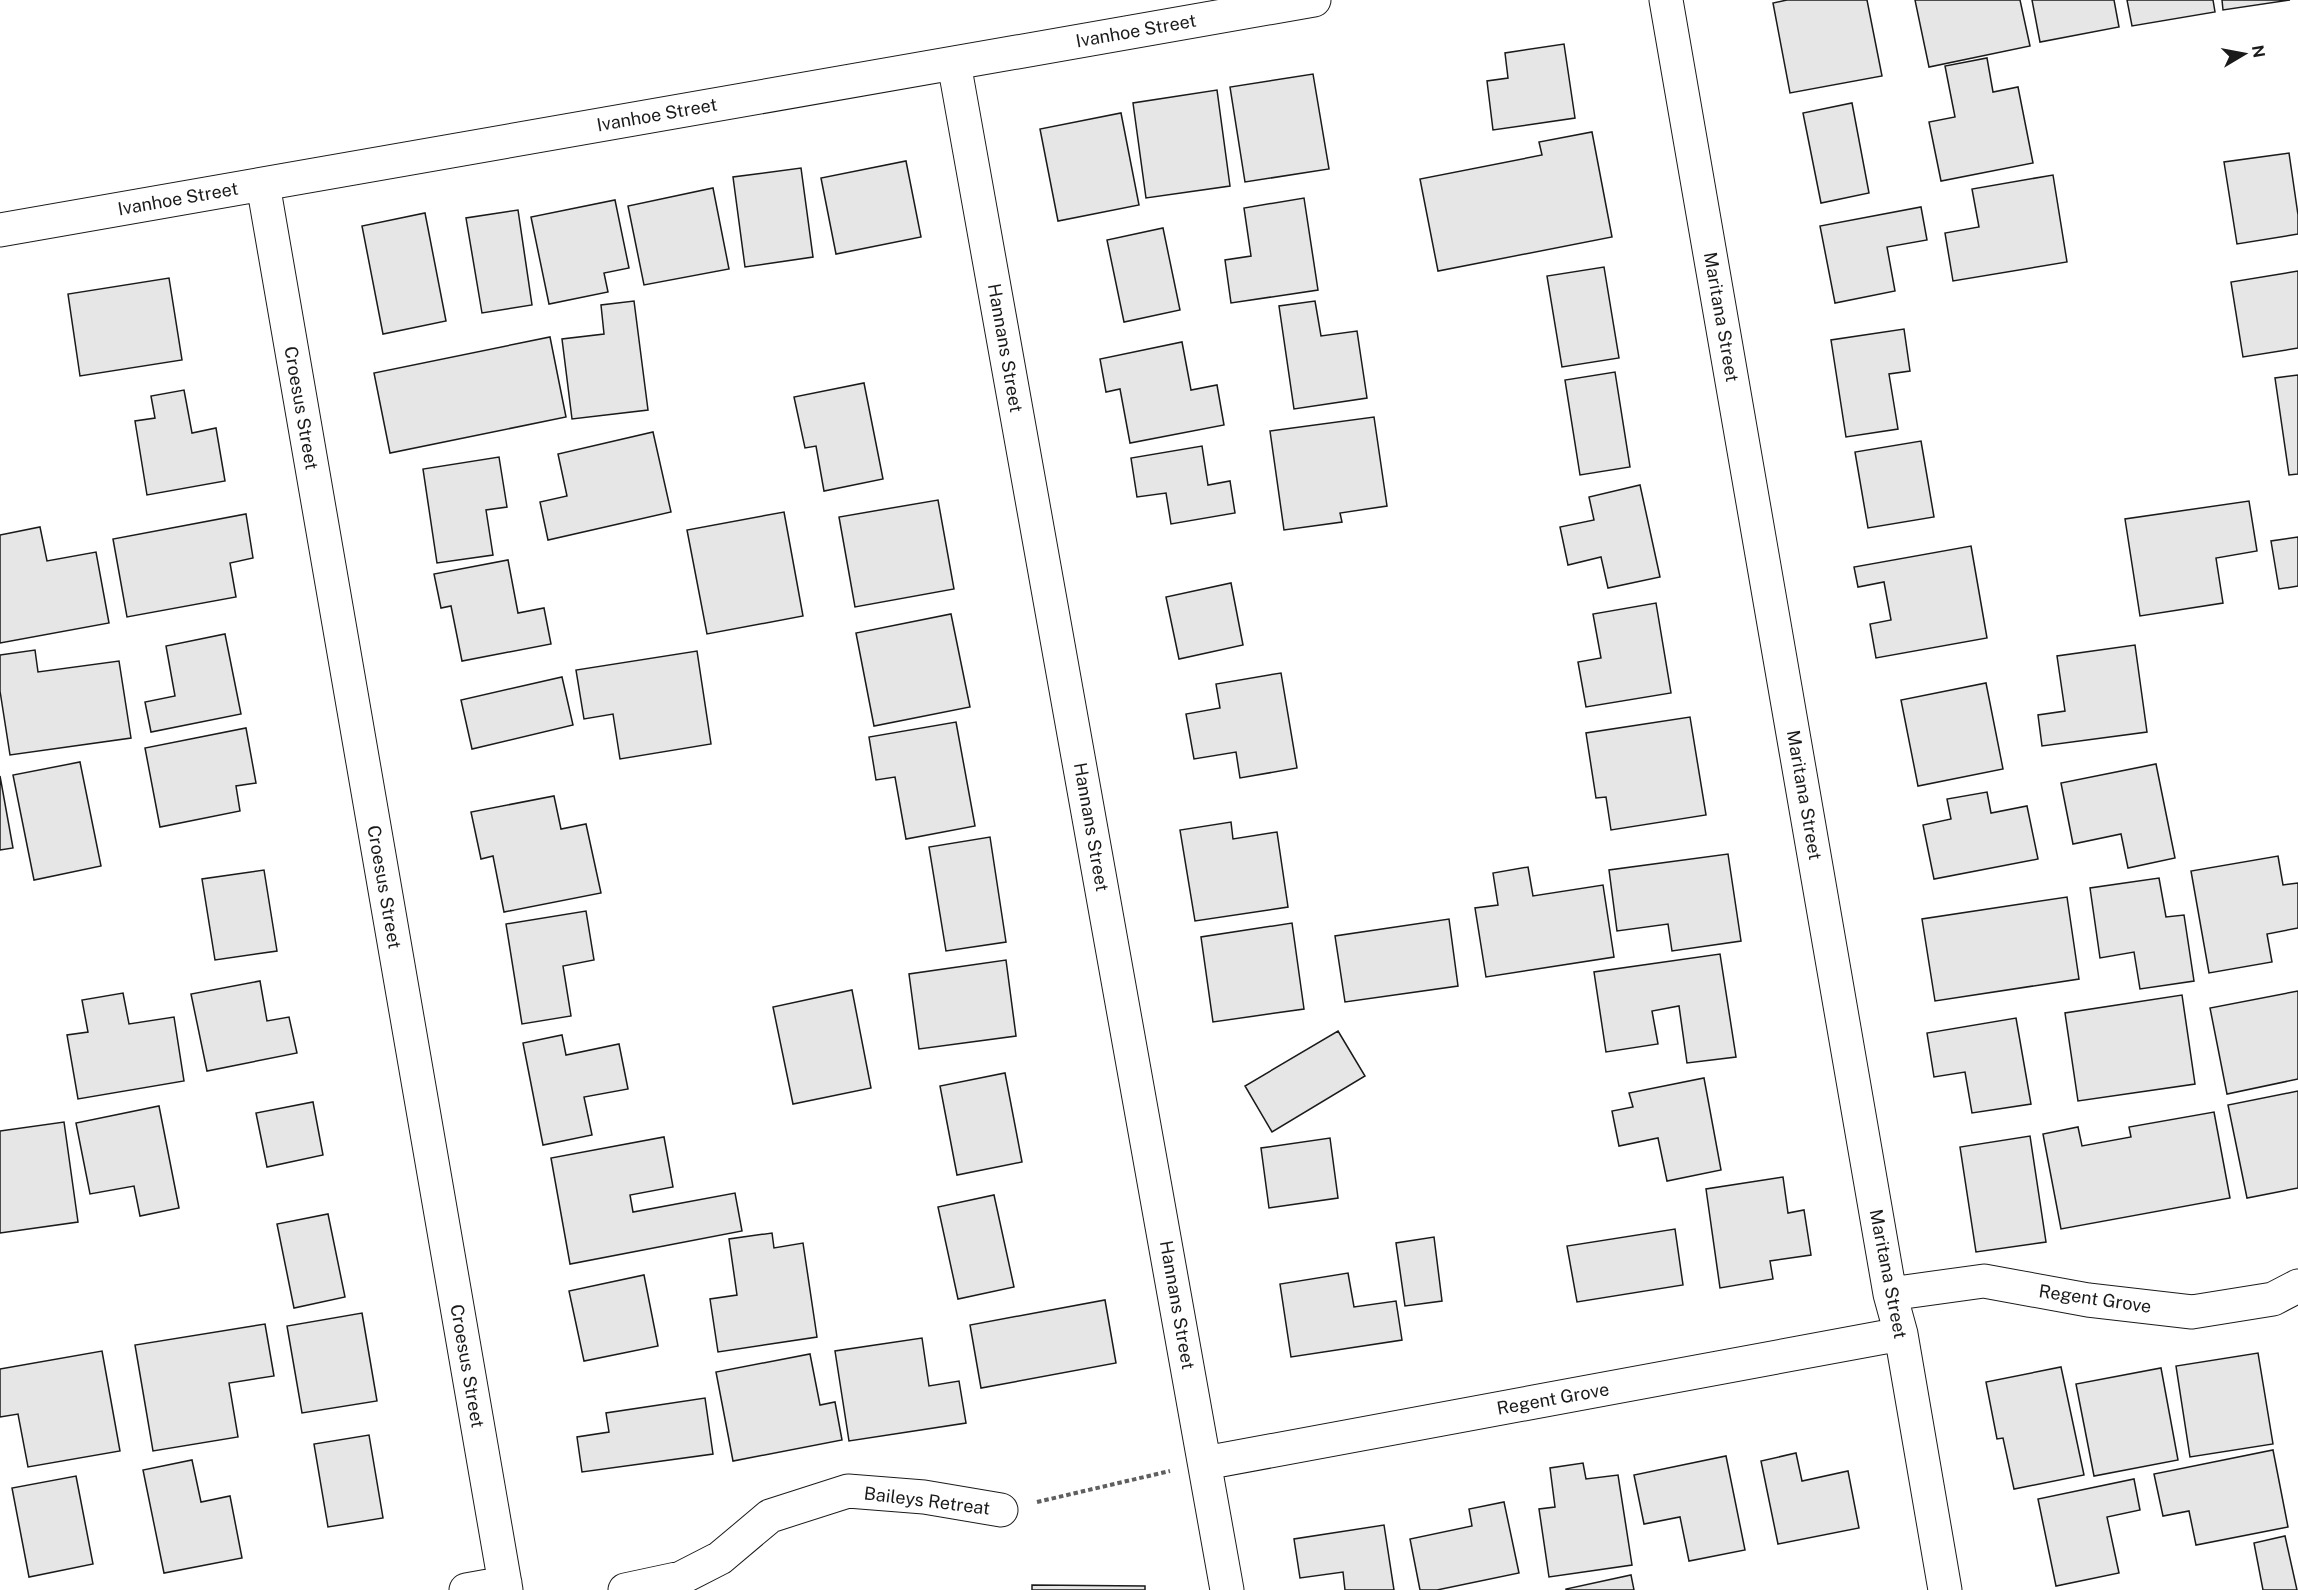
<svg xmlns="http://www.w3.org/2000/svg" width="2298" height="1590" font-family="'Public Sans',sans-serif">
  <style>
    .building { fill: #e6e6e6; stroke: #1a1a1a; stroke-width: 1.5 }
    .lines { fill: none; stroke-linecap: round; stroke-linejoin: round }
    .minor-casing { stroke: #1a1a1a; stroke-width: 35 }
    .path { stroke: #5f5f5f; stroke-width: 4; stroke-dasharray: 4.5 3; stroke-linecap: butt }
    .minor { stroke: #fff; stroke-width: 33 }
    .labels { text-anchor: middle; stroke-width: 4.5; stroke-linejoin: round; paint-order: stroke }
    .street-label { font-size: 18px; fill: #1a1a1a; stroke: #fff }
  </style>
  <rect width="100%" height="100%" fill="#fff"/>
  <!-- building -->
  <path class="building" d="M1787,0H1867L1882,76L1790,93L1773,3Z
    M1915,0H2020L2030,46L1929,67Z
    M2032,0H2114L2119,27L2040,42Z
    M2127,0H2213L2215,12L2132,26Z
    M2222,0H2290L2223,10Z
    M1564,44L1575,118L1493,130L1487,81L1508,78L1505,53Z
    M1987,58L1993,92L2018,87L2033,163L1941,181L1929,122L1955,117L1945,66Z
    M1313,74L1329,169L1245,182L1230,87Z
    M1217,90L1230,186L1146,198L1133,103Z
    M1852,103L1869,193L1821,203L1803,113Z
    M1121,113L1139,205L1058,221L1040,129Z
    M1592,132L1612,237L1438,271L1420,179L1542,155L1539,142Z
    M2289,153L2298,215V234L2237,244L2224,162Z
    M906,161L921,237L836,254L821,178Z
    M801,168L813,257L745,267L733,177Z
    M2053,175L2067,262L1953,281L1945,233L1979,227L1972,189Z
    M713,188L729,269L644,285L628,206Z
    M1304,198L1318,290L1231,303L1225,260L1251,256L1244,208Z
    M615,200L629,268L604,273L608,292L549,304L531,217Z
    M1921,207L1927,240L1887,247L1895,291L1835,303L1820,226Z
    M518,210L532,305L482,313L466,218Z
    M425,213L446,321L383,334L362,226Z
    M1163,228L1180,310L1124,322L1107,240Z
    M1604,267L1619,358L1562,367L1547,276Z
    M2298,271V348L2243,357L2231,282Z
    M169,278L182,360L80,376L68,294Z
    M634,301L648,410L572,419L562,339L604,334L601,305Z
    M1315,301L1321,336L1357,331L1367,398L1294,409L1279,306Z
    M1904,329L1910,371L1889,374L1898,429L1846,437L1831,340Z
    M550,337L566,417L390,453L374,373Z
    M1182,342L1191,390L1217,385L1224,425L1130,443L1120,389L1106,392L1100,359Z
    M1615,372L1630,467L1580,475L1565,380Z
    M2298,375V474L2289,475L2275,378Z
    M864,383L883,479L824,491L816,446L805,448L794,397Z
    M184,390L192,433L216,428L225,481L147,495L135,421L155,418L151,396Z
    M1374,417L1387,506L1340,513L1342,522L1284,530L1270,431Z
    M653,432L671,512L548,540L540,502L567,496L558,454Z
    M1921,441L1934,517L1868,528L1855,452Z
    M1202,446L1208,485L1230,481L1235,513L1171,524L1166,493L1137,497L1131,458Z
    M499,457L507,507L486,510L493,555L437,563L423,469Z
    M1640,485L1660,577L1608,588L1601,557L1568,565L1560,527L1594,520L1589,497Z
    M938,500L954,589L855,607L839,517Z
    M2249,501L2257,551L2216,558L2223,603L2140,616L2125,519Z
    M784,512L803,616L707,634L687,530Z
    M246,514L253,558L230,563L236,597L127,617L113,539Z
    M40,527L47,561L96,552L109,623L0,643V535Z
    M2298,537V586L2279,589L2271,541Z
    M1971,546L1987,638L1876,658L1870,624L1891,620L1884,582L1858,587L1854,567Z
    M508,560L518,613L544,608L551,644L462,661L451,606L441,608L434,574Z
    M1231,583L1243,645L1179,659L1166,597Z
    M1656,603L1671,693L1586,707L1578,662L1601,658L1593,614Z
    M951,614L970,707L874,726L856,633Z
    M225,634L241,714L151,732L145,702L175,696L166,646Z
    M2135,645L2147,732L2042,746L2038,715L2065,711L2057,656Z
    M35,650L38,672L119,661L131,738L10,755L0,691V655Z
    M697,651L711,744L620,759L613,714L584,719L576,670Z
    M1281,673L1297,768L1240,778L1236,752L1194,759L1186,714L1220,708L1216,684Z
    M562,677L573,725L472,749L461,700Z
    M1986,683L2003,769L1918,786L1901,700Z
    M1690,717L1706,815L1611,830L1606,797L1596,798L1586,733Z
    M956,722L975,826L906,839L895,777L876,780L869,737Z
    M246,728L256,783L236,786L240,811L160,827L145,748Z
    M80,762L101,866L34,880L13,775Z
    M2156,764L2175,858L2128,868L2121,834L2073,844L2061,783Z
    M0,776L13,848L0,850Z
    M1987,792L1991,813L2027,806L2038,859L1934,879L1923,825L1951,819L1947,799Z
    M554,796L561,829L586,824L601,893L504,912L493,856L481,859L471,812Z
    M1231,822L1233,839L1277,832L1288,907L1195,921L1180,830Z
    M990,837L1006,942L946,951L929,847Z
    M1728,854L1741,941L1672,951L1668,924L1617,931L1609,870Z
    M2278,856L2283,885L2298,883V928L2267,934L2272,962L2209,973L2191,871Z
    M1528,867L1533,896L1603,885L1614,957L1486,977L1475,908L1498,905L1493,873Z
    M264,870L277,951L215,960L202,879Z
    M2159,878L2166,917L2184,915L2194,981L2140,989L2134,952L2100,958L2090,888Z
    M2067,897L2079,979L1935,1001L1922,919Z
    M586,911L594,960L563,966L571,1016L522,1024L506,924Z
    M1449,919L1458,986L1345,1002L1335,936Z
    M1292,923L1304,1009L1213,1022L1201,937Z
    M1720,954L1736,1057L1687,1063L1679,1006L1652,1011L1658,1044L1606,1052L1594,972Z
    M1006,960L1016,1036L919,1049L909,974Z
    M260,981L267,1021L289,1017L297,1053L207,1071L191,994Z
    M852,990L871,1088L793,1104L773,1007Z
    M2298,991V1079L2227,1094L2210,1008Z
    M123,993L129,1024L174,1017L184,1081L78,1099L67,1035L88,1032L82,1000Z
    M2182,995L2195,1084L2078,1101L2065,1013Z
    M2016,1018L2031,1104L1972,1113L1965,1072L1934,1077L1927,1033Z
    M1338,1031L1365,1076L1272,1132L1245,1086Z
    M562,1035L566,1055L619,1044L628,1089L584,1097L592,1135L543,1145L523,1043Z
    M1005,1073L1022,1162L957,1175L940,1086Z
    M1704,1078L1721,1170L1667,1181L1658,1138L1619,1146L1612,1111L1633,1107L1629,1093Z
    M2298,1091V1188L2247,1198L2228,1105Z
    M313,1102L323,1155L267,1167L256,1113Z
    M159,1106L179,1208L140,1216L134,1186L90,1194L76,1123Z
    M2214,1112L2230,1198L2061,1229L2043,1134L2078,1127L2082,1146L2131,1137L2129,1127Z
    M64,1122L78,1222L0,1233V1131Z
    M2030,1136L2046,1242L1976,1252L1960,1147Z
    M664,1137L673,1187L630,1195L633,1212L735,1193L742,1231L570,1264L551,1158Z
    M1330,1138L1338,1198L1269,1208L1261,1148Z
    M1783,1177L1788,1213L1804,1210L1811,1255L1770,1261L1773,1279L1720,1288L1706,1189Z
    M994,1195L1014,1287L958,1299L938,1207Z
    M328,1214L345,1297L294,1308L277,1224Z
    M1675,1229L1683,1285L1577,1302L1567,1246Z
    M772,1233L774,1248L803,1243L817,1337L718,1352L710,1299L737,1295L729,1239Z
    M1434,1237L1442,1301L1405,1306L1396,1243Z
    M1348,1273L1354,1307L1396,1301L1402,1340L1291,1357L1280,1284Z
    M644,1275L658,1346L584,1361L569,1291Z
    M1105,1300L1116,1363L981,1388L970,1325Z
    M362,1313L377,1401L302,1413L287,1326Z
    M265,1324L274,1376L229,1383L238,1437L153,1451L135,1345Z
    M922,1338L929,1386L959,1381L966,1423L849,1441L835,1351Z
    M102,1351L120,1451L28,1467L18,1414L0,1417V1369Z
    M2258,1353L2273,1444L2190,1457L2176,1366Z
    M810,1354L820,1405L835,1402L842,1440L733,1461L716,1372Z
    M2061,1367L2084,1475L2014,1489L2003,1438L1997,1439L1986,1382Z
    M2161,1368L2178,1460L2094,1476L2076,1384Z
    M705,1398L713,1454L582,1472L577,1437L609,1432L606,1413Z
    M369,1435L383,1518L328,1527L314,1444Z
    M2273,1450L2288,1527L2196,1545L2189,1511L2163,1516L2154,1474Z
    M1796,1453L1802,1481L1848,1471L1859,1528L1778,1544L1761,1461Z
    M1726,1456L1745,1550L1689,1561L1680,1517L1644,1524L1634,1475Z
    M192,1460L201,1502L230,1496L242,1558L164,1573L143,1470Z
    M1583,1463L1586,1479L1618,1475L1632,1565L1549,1577L1539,1509L1555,1507L1550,1468Z
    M76,1476L93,1564L29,1577L12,1488Z
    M2134,1479L2140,1510L2107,1517L2119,1573L2056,1586L2038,1499Z
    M1504,1502L1519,1573L1437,1590H1420L1410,1539L1472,1526L1469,1509Z
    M1384,1525L1394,1590H1345L1343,1572L1300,1578L1294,1539Z
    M2285,1536L2297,1590H2263L2254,1543Z
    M1631,1575L1634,1590H1566V1589Z
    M1032,1585L1145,1586V1590H1032Z"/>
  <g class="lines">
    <!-- minor casing -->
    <g class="minor-casing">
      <path id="minor" d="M1666,0L1890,1294L1901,1334L1945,1590
        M954,63L1227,1590
        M263,184L506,1590
        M0,230L1314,0
        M1890,1294L1984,1281L2088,1300L2192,1312L2273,1299L2298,1286
        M1205,1463L1901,1334
        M466,1590L505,1583
        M625,1590L681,1578L720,1558L770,1516L848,1491L924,1497L1001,1510"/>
    </g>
    <!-- path -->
    <path class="path" d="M1037,1502L1170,1471"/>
    <!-- minor -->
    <use href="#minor" class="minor"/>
  </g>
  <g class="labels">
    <!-- street labels -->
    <g class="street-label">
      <text transform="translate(1136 31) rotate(-10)" y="6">Ivanhoe Street</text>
      <text transform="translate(657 115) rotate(-10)" y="6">Ivanhoe Street</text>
      <text transform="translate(178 199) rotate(-10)" y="6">Ivanhoe Street</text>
      <text transform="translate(1721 317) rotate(80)" y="6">Maritana Street</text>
      <text transform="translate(1005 348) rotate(80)" y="6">Hannans Street</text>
      <text transform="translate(301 408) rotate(80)" y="6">Croesus Street</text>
      <text transform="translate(1804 795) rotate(80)" y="6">Maritana Street</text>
      <text transform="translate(1091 827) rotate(80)" y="6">Hannans Street</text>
      <text transform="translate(384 887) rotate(80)" y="6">Croesus Street</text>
      <text transform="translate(1888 1274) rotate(79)" y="6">Maritana Street</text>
      <text transform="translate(2095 1299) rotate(8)" y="6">Regent Grove</text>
      <text transform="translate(1177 1305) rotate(80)" y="6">Hannans Street</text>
      <text transform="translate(467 1366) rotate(80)" y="6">Croesus Street</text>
      <text transform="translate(1553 1399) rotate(-10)" y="6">Regent Grove</text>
      <text transform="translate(927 1501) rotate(7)" y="6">Baileys Retreat</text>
    </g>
  </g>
  <!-- north arrow -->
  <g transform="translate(2244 54) rotate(80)" stroke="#ffffff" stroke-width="4.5" paint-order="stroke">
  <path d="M0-4.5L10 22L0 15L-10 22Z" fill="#1a1a1a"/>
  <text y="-9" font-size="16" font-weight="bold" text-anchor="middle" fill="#1a1a1a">N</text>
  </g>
</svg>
